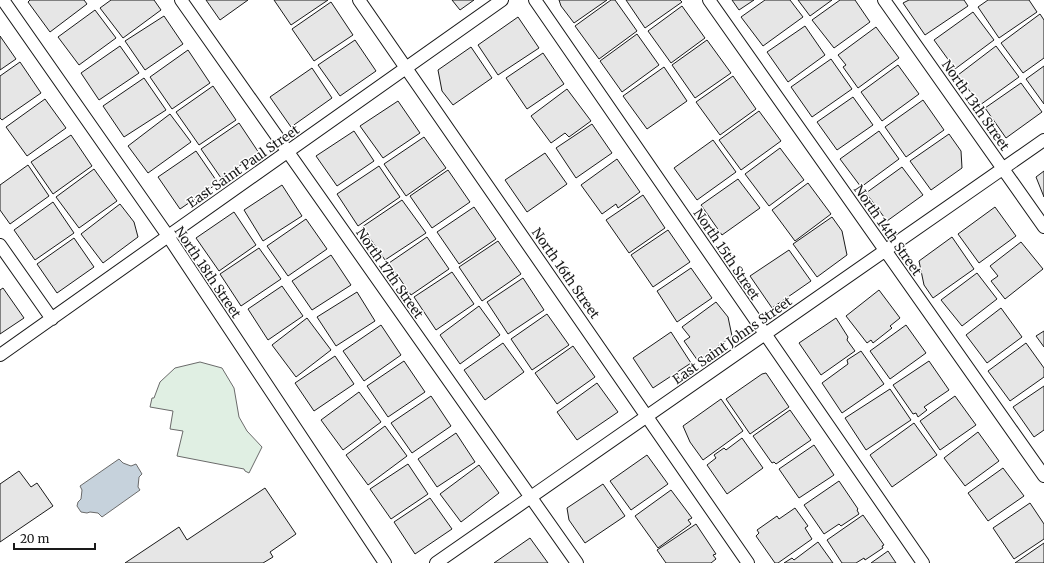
<svg xmlns="http://www.w3.org/2000/svg" width="1044" height="563" font-family="Merriweather,serif">
  <style>
    .green { fill: #e0efe3; stroke: #6a6a6a }
    .water { fill: #c6d2dc; stroke: #6a6a6a }
    .building { fill: #e6e6e6; stroke: #1a1a1a }
    .lines { fill: none; stroke-linecap: round; stroke-linejoin: round }
    .lane-casing { stroke: #1a1a1a; stroke-width: 14 }
    .lane { stroke: #fff; stroke-width: 12 }
    .labels { text-anchor: middle; stroke-width: 3; stroke-linejoin: round; paint-order: stroke }
    .street-label { font-size: 13px; fill: #1a1a1a; stroke: #fff }
  </style>
  <rect width="100%" height="100%" fill="#fff"/>
  <!-- green -->
  <path class="green" d="M200,362L222,368L234,388L239,417L247,431L262,447L249,473L245,471L244,469L177,456L183,431L170,429L173,411L150,407L152,398H154L160,382L175,368Z"/>
  <!-- water -->
  <path class="water" d="M119,459L123,463L131,466L136,464L142,474L139,477L138,487L140,490L102,517L98,513L90,512L87,513L81,512L77,506L78,502L81,499L82,490L80,486Z"/>
  <!-- building -->
  <path class="building" d="M30,0H84L87,4L50,32L28,2Z
    M111,0H154L161,10L123,38L100,8Z
    M206,0H248L220,20Z
    M274,0H328L291,25Z
    M452,0H474L460,10Z
    M559,0H607L574,23L561,6Z
    M611,0H615L637,31L599,59L575,26Z
    M626,0H680L682,2L645,28Z
    M732,0H754L739,10Z
    M765,0H790L803,17L763,46L741,17Z
    M798,0H832L810,16Z
    M840,0H855L870,22L834,48L812,20Z
    M909,0H964L968,6L925,35L903,3Z
    M988,0H1029L1037,12L999,38L978,7Z
    M331,2L353,35L314,61L292,29Z
    M682,6L705,38L671,63L648,31Z
    M95,10L116,38L79,65L58,37Z
    M973,12L994,40L955,69L934,40Z
    M1040,14L1044,20V58L1023,73L1001,43Z
    M164,16L183,44L145,70L125,41Z
    M518,17L539,48L498,75L478,45Z
    M805,26L825,55L788,82L767,52Z
    M876,27L899,58L858,88L843,67L846,65L838,55Z
    M637,34L659,65L622,92L600,61Z
    M0,36L16,59L0,70Z
    M355,40L376,71L340,96L318,65Z
    M707,40L731,73L695,98L672,65Z
    M120,46L139,73L99,100L81,73Z
    M996,46L1019,77L980,105L958,75Z
    M471,47L492,78L453,105L442,91L438,70Z
    M188,50L210,83L172,109L150,77Z
    M543,53L564,84L527,109L506,78Z
    M831,59L852,89L812,117L791,87Z
    M20,62L41,93L2,120L0,118V76Z
    M898,65L919,94L882,121L861,92Z
    M1044,66V104L1026,79Z
    M664,67L687,101L647,129L623,96Z
    M312,68L332,98L291,127L270,97Z
    M733,76L756,109L720,135L696,102Z
    M144,78L166,110L124,137L103,106Z
    M1021,83L1042,112L1006,138L985,108Z
    M213,86L236,120L199,145L176,112Z
    M567,89L591,121L569,137L565,133L551,143L531,116Z
    M853,97L873,125L837,150L817,122Z
    M45,99L66,128L27,156L6,127Z
    M923,100L944,130L906,157L885,127Z
    M398,101L420,133L383,158L360,126Z
    M759,111L781,141L741,170L719,140Z
    M170,114L191,142L148,173L128,146Z
    M239,123L259,153L221,178L201,149Z
    M592,124L612,153L576,178L556,148Z
    M354,131L374,161L337,186L316,156Z
    M879,131L899,159L861,187L840,159Z
    M949,134L961,151L962,168L931,190L910,161Z
    M71,135L92,166L53,194L31,162Z
    M424,137L446,168L406,196L384,164Z
    M713,140L736,172L697,200L674,168Z
    M780,148L804,180L769,206L745,174Z
    M196,151L218,183L180,209L158,177Z
    M545,153L567,184L527,212L505,180Z
    M617,159L640,192L618,208L616,204L602,214L581,185Z
    M28,165L49,196L10,224L0,210V185Z
    M379,166L400,197L358,226L337,194Z
    M902,167L923,195L887,221L866,193Z
    M94,169L117,201L79,228L56,197Z
    M448,170L470,202L432,228L410,196Z
    M1044,171V197L1036,177Z
    M738,179L760,208L722,235L701,205Z
    M808,183L831,214L795,241L772,210Z
    M282,185L302,216L263,241L244,210Z
    M643,195L665,228L629,253L606,220Z
    M402,200L426,233L385,260L362,227Z
    M53,202L74,233L35,260L14,230Z
    M120,204L134,222L138,237L103,263L81,234Z
    M474,207L496,239L459,264L437,232Z
    M995,207L1016,236L979,263L958,234Z
    M234,212L256,245L219,271L196,238Z
    M832,217L842,231L847,255L817,277L793,244Z
    M306,219L327,249L288,276L267,246Z
    M668,230L690,262L653,287L631,255Z
    M427,237L449,269L411,295L389,263Z
    M952,237L974,269L933,298L924,285L919,261Z
    M74,238L94,267L57,293L37,264Z
    M498,241L521,274L482,301L459,267Z
    M1021,242L1043,269L1005,299L991,281L998,276L990,266Z
    M259,248L281,279L241,306L220,274Z
    M789,250L811,281L772,308L750,276Z
    M331,255L351,285L312,310L292,281Z
    M691,268L712,298L677,322L657,291Z
    M452,272L474,304L436,330L414,297Z
    M977,273L997,299L962,326L941,300Z
    M523,278L544,310L508,334L487,302Z
    M282,286L303,316L268,340L248,309Z
    M3,288L24,318L0,334V290Z
    M879,290L900,318L890,326L892,328L873,343L871,340L867,343L846,316Z
    M357,292L375,321L336,346L317,317Z
    M716,302L728,317L732,336L698,361L684,341L690,337L682,327Z
    M479,306L500,335L460,364L440,335Z
    M1001,308L1022,337L987,363L966,335Z
    M547,314L569,345L532,370L511,339Z
    M307,318L331,350L296,377L272,345Z
    M836,318L848,337L847,340L855,351L821,375L799,343Z
    M381,325L401,355L364,381L343,351Z
    M906,325L926,353L890,379L870,351Z
    M1044,331V347L1036,336Z
    M671,332L691,363L653,388L633,358Z
    M503,343L524,372L485,400L464,370Z
    M1026,343L1044,368V377L1010,401L988,371Z
    M573,346L595,377L557,404L535,373Z
    M861,351L884,384L842,413L822,383L848,364L847,360Z
    M335,356L354,384L314,411L295,383Z
    M404,361L425,392L388,417L367,386Z
    M929,361L949,390L924,407L927,410L918,417L916,413L913,414L893,385Z
    M766,373L789,407L750,434L726,399L762,374Z
    M597,383L618,412L577,440L557,412Z
    M1044,386V430L1034,437L1013,407Z
    M890,389L911,420L866,450L845,418Z
    M359,392L381,422L343,450L321,420Z
    M431,396L451,426L412,453L391,423Z
    M955,396L976,425L940,450L920,421Z
    M721,399L743,431L703,460L690,442L683,426Z
    M790,410L811,440L776,464L774,462L772,463L753,436Z
    M914,423L937,455L892,487L870,455Z
    M385,426L407,456L368,485L346,455Z
    M978,432L999,461L965,486L944,458Z
    M456,433L475,462L437,487L418,459Z
    M742,438L763,468L727,494L707,465L716,458L714,455L724,448L726,450Z
    M814,445L834,475L799,498L779,469Z
    M647,455L668,484L631,510L610,481Z
    M408,464L428,494L391,519L370,489Z
    M479,465L499,493L461,522L440,494Z
    M1003,468L1024,496L988,521L968,493Z
    M19,471L31,487L37,483L53,506L0,542V484Z
    M839,481L858,509L857,510L859,514L841,526L839,524L824,534L804,505Z
    M603,484L625,516L585,543L569,520L567,508Z
    M265,488L296,534L270,552L273,557L263,563H125L179,527L187,540Z
    M671,490L692,518L688,520L691,524L658,548L635,516Z
    M430,498L452,529L415,554L394,522Z
    M1030,503L1044,524V539L1014,559L993,528Z
    M795,508L808,526L805,528L812,539L778,563H775L756,536L759,533L757,530L777,516L779,519Z
    M863,515L884,545L882,546L883,548L865,560L864,558L856,563H842L827,540Z
    M696,524L716,554L713,555L716,559L711,563H666L657,550Z
    M530,538L548,563H494Z
    M818,542L833,563H784L792,558L794,560Z
    M1044,543V563H1015Z
    M888,551L896,563H871Z"/>
  <g class="lines">
    <!-- lane casing -->
    <g class="lane-casing">
      <path id="lane" d="M3,0L168,236L385,563
        M181,0L577,563
        M359,0L748,563
        M535,0L923,563
        M709,0L1044,476
        M884,0L1044,227
        M0,245L52,319
        M0,355L502,0
        M436,563L1044,140"/>
    </g>
    <!-- lane -->
    <use href="#lane" class="lane"/>
  </g>
  <g class="labels">
    <!-- street labels -->
    <g class="street-label">
      <text transform="translate(976 105) rotate(55)" y="5">North 13th Street</text>
      <text transform="translate(243 166) rotate(-35)" y="5">East Saint Paul Street</text>
      <text transform="translate(888 230) rotate(55)" y="5">North 14th Street</text>
      <text transform="translate(727 254) rotate(56)" y="5">North 15th Street</text>
      <text transform="translate(208 272) rotate(56)" y="5">North 18th Street</text>
      <text transform="translate(390 273) rotate(55)" y="5">North 17th Street</text>
      <text transform="translate(566 273) rotate(55)" y="5">North 16th Street</text>
      <text transform="translate(732 340) rotate(-35)" y="5">East Saint Johns Street</text>
    </g>
  </g>
  <!-- scale -->
  <path d="M14 543v6h81v-6" fill="none" stroke="#1a1a1a" stroke-width="2"/>
  <text x="20" y="543" font-size="12" fill="#1a1a1a" stroke="#ffffff" stroke-width="3" paint-order="stroke">20 m</text>
</svg>
